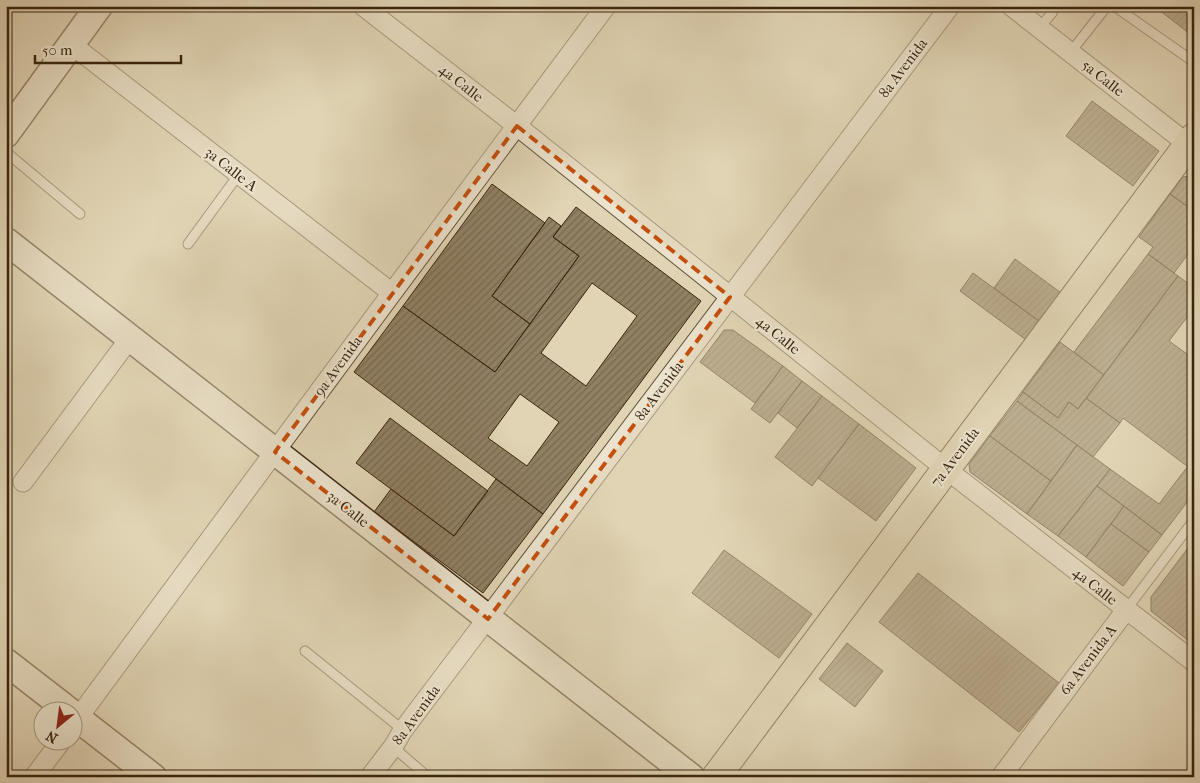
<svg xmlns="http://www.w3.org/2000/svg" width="1200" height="783" font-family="'IM FELL French Canon',serif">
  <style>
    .building { fill: url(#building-hatch); stroke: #3a250e; fill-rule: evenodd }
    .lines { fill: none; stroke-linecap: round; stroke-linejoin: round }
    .lane-casing { stroke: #645138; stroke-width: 11 }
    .street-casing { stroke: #645138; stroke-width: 21 }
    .secondary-casing { stroke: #3a250e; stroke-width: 29 }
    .primary-casing { stroke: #3a250e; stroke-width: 30 }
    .lane { stroke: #ebe3ce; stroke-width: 9 }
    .street { stroke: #ebe3ce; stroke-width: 19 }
    .secondary { stroke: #ebe3ce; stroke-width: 26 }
    .primary { stroke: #e0d4b4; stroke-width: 28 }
    .marked { fill: none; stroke: #c54f0c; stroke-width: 4; stroke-dasharray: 10 6; stroke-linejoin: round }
    .labels { text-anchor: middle; stroke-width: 4; stroke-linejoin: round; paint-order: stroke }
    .street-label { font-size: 15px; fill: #3a250e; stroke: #ebe3ce }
  </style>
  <defs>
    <pattern id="building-hatch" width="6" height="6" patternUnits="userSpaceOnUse" patternTransform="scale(1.25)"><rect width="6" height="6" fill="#908064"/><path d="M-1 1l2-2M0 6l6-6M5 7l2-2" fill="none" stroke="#776951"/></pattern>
  </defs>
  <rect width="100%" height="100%" fill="#e0d4b4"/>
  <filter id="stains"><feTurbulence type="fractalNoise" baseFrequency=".004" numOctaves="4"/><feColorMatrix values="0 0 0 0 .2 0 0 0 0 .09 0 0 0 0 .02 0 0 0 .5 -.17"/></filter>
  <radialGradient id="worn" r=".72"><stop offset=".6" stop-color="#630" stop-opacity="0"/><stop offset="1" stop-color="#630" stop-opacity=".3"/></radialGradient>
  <!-- building -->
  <path class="building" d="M1154,6H1194V37Z
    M1092,101L1159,151L1133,186L1066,136Z
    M1190,176L1194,178V211L1170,194L1183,177Z
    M492,184L545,223L492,296L530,324L495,372L403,306Z
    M1170,194L1194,211V246L1174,273L1148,254L1153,247L1139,237Z
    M576,207L701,301L543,514L354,372L403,306L495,372L579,256L553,237ZM592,283L637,316L586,386L541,353ZM520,394L559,422L527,466L488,438Z
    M549,217L561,226L553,237L579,256L530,324L492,296Z
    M1148,254L1178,276L1104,375L1074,352Z
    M1015,259L1068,298L1047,327L994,288Z
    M973,273L1047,327L1033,345L960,291Z
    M1178,276L1194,288V308L1169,341L1194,359V458L1187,466L1123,418L1120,423L1086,398Z
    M724,330H733L783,366L755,403L700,362Z
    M1060,342L1104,375L1078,409L1069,402L1058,418L1023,392Z
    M783,366L802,381L770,423L751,409Z
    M802,381L822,396L797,428L778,413Z
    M1023,392L1058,418L1069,402L1078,409L1086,398L1120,423L1093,457L1017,401Z
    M822,396L859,424L812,486L775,457Z
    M1017,401L1077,445L1051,481L990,436Z
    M390,418L488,491L454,536L356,463Z
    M859,424L916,468L876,521L818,478Z
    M990,436L1051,481L1027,514L970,472L969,464Z
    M1077,445L1110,469L1058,536L1027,514Z
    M1194,458V493L1162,535L1097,486L1110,469L1159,504Z
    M496,479L543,514L483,593L374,512L391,489L454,536Z
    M1097,486L1124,506L1086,557L1058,536Z
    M1124,506L1162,535L1149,552L1111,524Z
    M1111,524L1149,552L1123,586L1086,557Z
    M1194,540V645L1151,611V597Z
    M724,550L812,614L779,658L692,593Z
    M918,573L1059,683L1019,732L879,622Z
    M847,643L883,671L855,707L819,679Z"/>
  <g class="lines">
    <!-- lane casing -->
    <g class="lane-casing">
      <path id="lane" d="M1117,8L1194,62
        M1039,28L1052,13L1054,6
        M1070,53L1103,11
        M6,152L80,214
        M188,244L239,174
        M1126,610L1194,520
        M305,651L403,730
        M393,747L428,777"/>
    </g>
    <!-- street casing -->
    <g class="street-casing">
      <path id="street" d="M363,6L517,126L946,469L1194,662
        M1011,6L1194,149
        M71,44L392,293
        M23,482L130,338
        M72,726L392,293L606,6
        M34,777L62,740
        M370,777L393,747L403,730L950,6
        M1001,777L1126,610"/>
    </g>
    <!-- secondary casing -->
    <g class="secondary-casing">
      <path id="secondary" d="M6,134L99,6
        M6,241L691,777
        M6,662L68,710
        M72,714L153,777"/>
    </g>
    <!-- primary casing -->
    <g class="primary-casing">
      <path id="primary" d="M716,777L1194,137"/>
    </g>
    <!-- lane -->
    <use href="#lane" class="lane"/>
    <!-- street -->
    <use href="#street" class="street"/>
    <!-- secondary -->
    <use href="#secondary" class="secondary"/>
    <!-- primary -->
    <use href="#primary" class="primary"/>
  </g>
  <!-- marked area -->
  <path d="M0 0H1200V783H0ZM517,126L730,297L488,619L275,452Z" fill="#e0d4b4" fill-opacity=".55" fill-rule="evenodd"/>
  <path class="marked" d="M517,126L730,297L488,619L275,452Z"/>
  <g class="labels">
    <!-- street labels -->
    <g class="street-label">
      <text transform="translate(903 68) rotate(-53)" y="5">8a Avenida</text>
      <text transform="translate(1103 78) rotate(38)" y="5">5a Calle</text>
      <text transform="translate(461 83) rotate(38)" y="5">4a Calle</text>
      <text transform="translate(231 169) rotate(38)" y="5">3a Calle A</text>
      <text transform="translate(778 335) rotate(39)" y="5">4a Calle</text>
      <text transform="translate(338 366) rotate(-54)" y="5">9a Avenida</text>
      <text transform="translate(659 391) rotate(-53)" y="5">8a Avenida</text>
      <text transform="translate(955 457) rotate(-53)" y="5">7a Avenida</text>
      <text transform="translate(348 509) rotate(38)" y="5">3a Calle</text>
      <text transform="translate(1095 586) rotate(38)" y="5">4a Calle</text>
      <text transform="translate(1088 660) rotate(-53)" y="5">6a Avenida A</text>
      <text transform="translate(416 715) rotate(-54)" y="5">8a Avenida</text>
    </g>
  </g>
  <!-- margin -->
  <rect width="1200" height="783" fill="none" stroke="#e0d4b4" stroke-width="25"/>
  <rect x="8" y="8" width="1185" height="768" fill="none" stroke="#3a250e" stroke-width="2.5"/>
  <rect x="12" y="12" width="1175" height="758" fill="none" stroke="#3a250e"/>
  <!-- north arrow -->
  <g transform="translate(58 726) rotate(209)"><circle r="24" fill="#ebe3ce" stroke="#a49781"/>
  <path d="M0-4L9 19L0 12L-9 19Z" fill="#8f2418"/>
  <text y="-8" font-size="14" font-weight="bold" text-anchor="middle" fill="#3a250e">N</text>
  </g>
  <!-- scale -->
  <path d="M35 55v8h146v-8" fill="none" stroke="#3a250e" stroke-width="2.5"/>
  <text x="42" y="55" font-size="15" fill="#3a250e" stroke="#ebe3ce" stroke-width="4" paint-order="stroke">50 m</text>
  <rect width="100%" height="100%" filter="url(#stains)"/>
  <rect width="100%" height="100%" fill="url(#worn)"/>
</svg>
